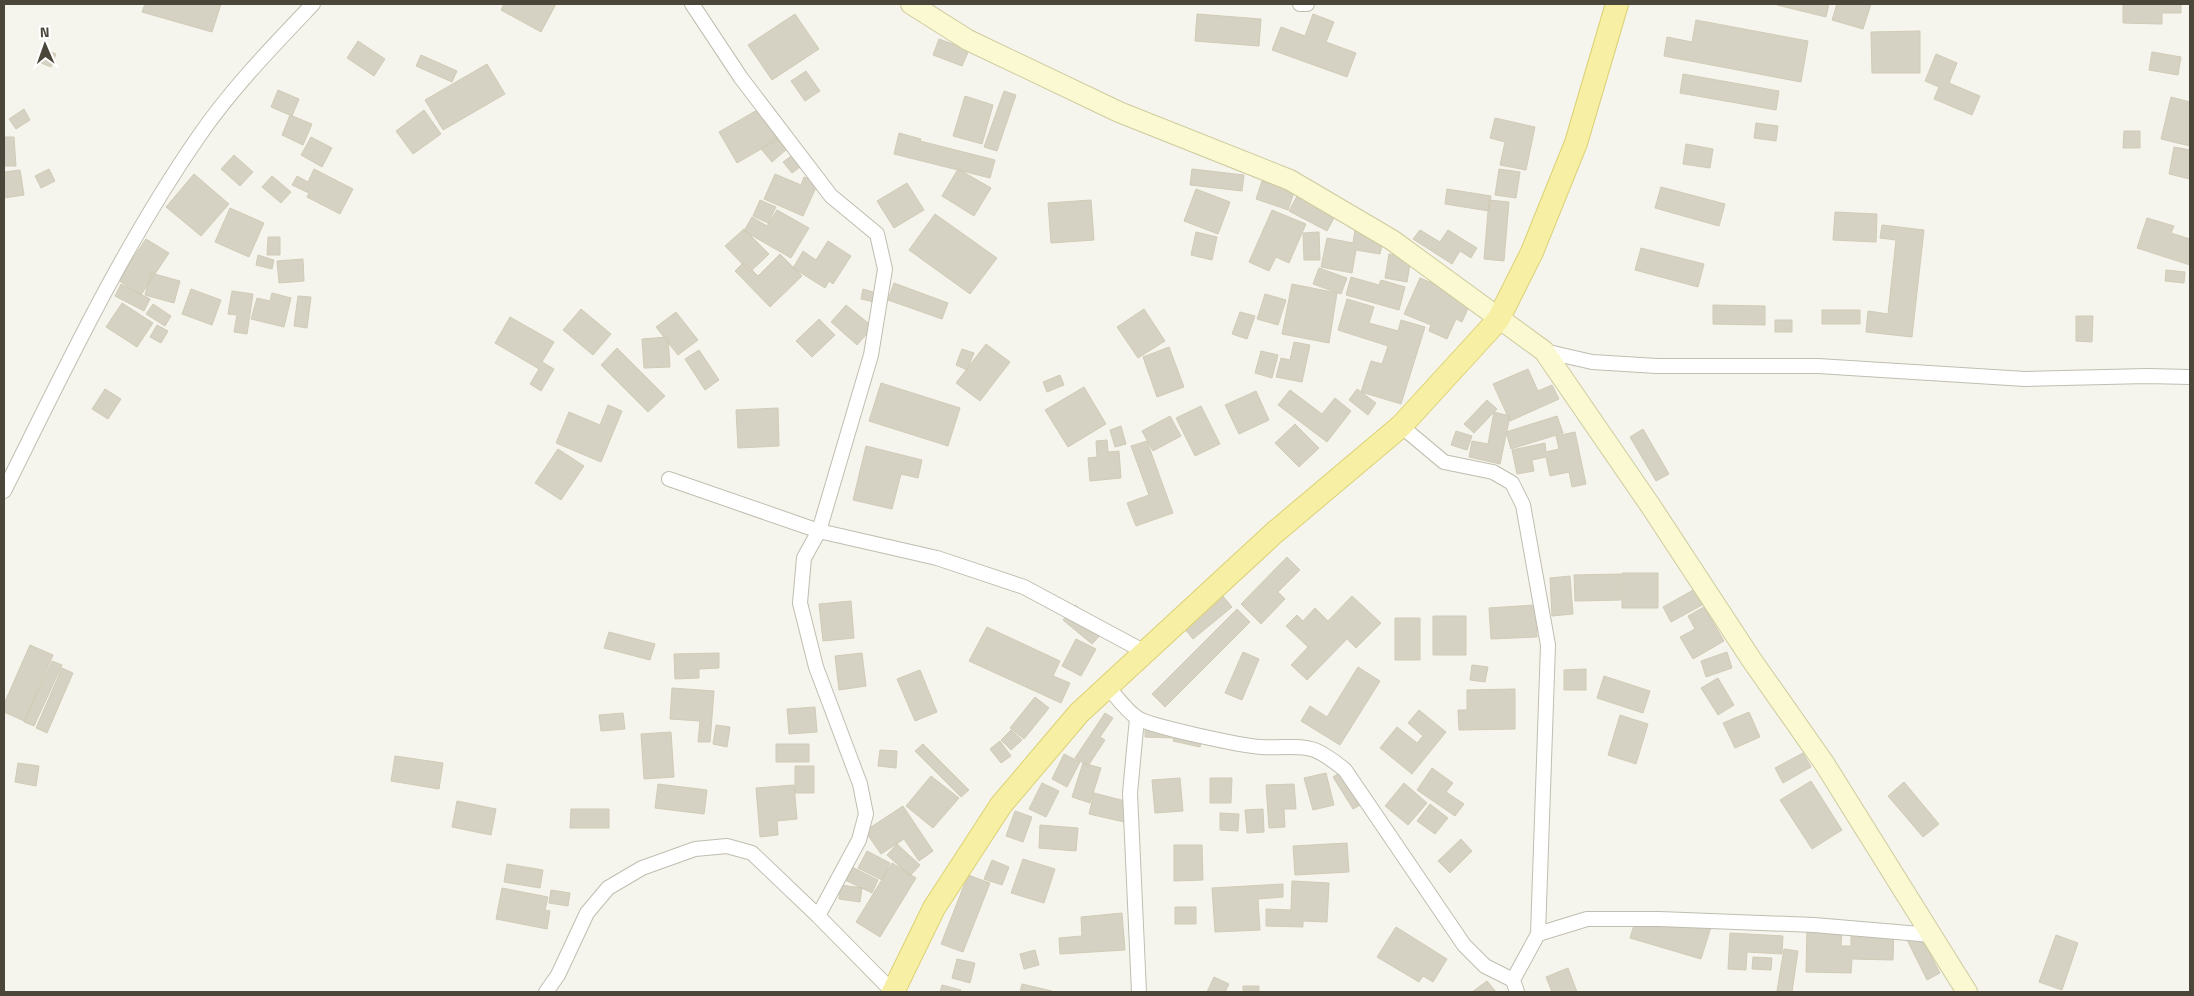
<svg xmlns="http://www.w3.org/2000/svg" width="2194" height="996" font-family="'Titillium Web',sans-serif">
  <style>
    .building { fill: #d6d2c3; stroke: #d1cbb6 }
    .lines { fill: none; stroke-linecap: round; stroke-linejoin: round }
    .street-casing { stroke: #c0beb0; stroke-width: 16 }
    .secondary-casing { stroke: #cecb9e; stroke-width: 22 }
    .primary-casing { stroke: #dcd174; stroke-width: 24 }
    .street { stroke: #fff; stroke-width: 14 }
    .secondary { stroke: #fbf9d1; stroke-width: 20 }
    .primary { stroke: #f7f0a4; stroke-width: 22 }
  </style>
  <rect width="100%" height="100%" fill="#f5f4ed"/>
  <!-- building -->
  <path class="building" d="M145,4H221L212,32L142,12Z
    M504,4H556L541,32L501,10Z
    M1778,4H1829L1826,17L1777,5Z
    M1837,4H1871L1863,29L1832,20Z
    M2110,4H2181V13H2162V24L2123,23V4Z
    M795,14L819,49L772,80L748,45Z
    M1197,14L1261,19L1259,46L1195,41Z
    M1313,14L1334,22L1326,42L1356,53L1347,77L1272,50L1281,27L1305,36Z
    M1696,20L1808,41L1801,82L1664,56L1667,37L1692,42Z
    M1920,31V73H1872L1871,32Z
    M939,39L969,50L962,66L933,55Z
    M358,41L385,59L374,76L347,58Z
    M45,49L56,54L51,67L39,62Z
    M2152,52L2181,57L2178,75L2149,70Z
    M1936,54L1957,63L1949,83L1980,96L1972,115L1934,99L1939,87L1925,81Z
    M421,55L457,71L452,82L416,66Z
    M487,64L505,94L443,130L425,100Z
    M806,71L820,91L805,101L791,81Z
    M1683,74L1779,91L1776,110L1680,93Z
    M278,90L299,99L292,116L271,107Z
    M1004,91L1016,95L997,151L984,147Z
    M965,96L993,105L982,144L953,136Z
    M2171,97L2190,102V146L2161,139Z
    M24,109L30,120L16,129L9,119Z
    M759,109L777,140L737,163L719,132Z
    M424,110L441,134L413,154L396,131Z
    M290,115L312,124L303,145L282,135Z
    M1495,118L1535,127L1526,170L1500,165L1505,142L1490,138Z
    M1756,123L1778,126L1776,141L1754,138Z
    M2124,131H2140V148H2123Z
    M899,133L921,139L920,141L995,160L990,178L894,154Z
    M778,135L788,148L772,162L761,149Z
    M4,137H14L16,166H4Z
    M311,137L332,148L322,167L301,155Z
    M1686,144L1713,149L1710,168L1683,164Z
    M2174,147L2190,150V179L2169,174Z
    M794,154L803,165L792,173L783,162Z
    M234,155L253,172L240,186L221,169Z
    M49,169L55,181L41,188L35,176Z
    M314,169L353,189L340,214L307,197L309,193L292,185L297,176L308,182Z
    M958,169L991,188L974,216L942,196Z
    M1192,169L1244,175L1242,191L1190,185Z
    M1499,169L1520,172L1516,198L1495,195Z
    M20,170L24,195L4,198V172Z
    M194,174L229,204L201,236L166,207Z
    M775,174L801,185L804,177L818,183L803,216L764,199Z
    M272,176L291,192L281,203L262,187Z
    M1262,181L1294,192L1288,210L1256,199Z
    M907,183L924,210L894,228L877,201Z
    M1661,187L1725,204L1719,226L1655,208Z
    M1196,189L1230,202L1218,234L1184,221Z
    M1447,189L1491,196L1489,211L1445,204Z
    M1298,194L1336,214L1327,231L1289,211Z
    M760,200L776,207L768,223L753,216Z
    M1091,200L1094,240L1051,243L1048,203Z
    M1489,200L1509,202L1504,261L1484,259Z
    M230,208L264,223L249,257L215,242Z
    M777,210L809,228L791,258L744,231L752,217L767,226Z
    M1272,210L1306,224L1289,263L1276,257L1269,271L1249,262Z
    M1835,212L1877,214L1876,242L1833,240Z
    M935,214L997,258L970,294L909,250Z
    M2147,218L2174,226L2171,233L2190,239V265L2137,248Z
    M1882,225L1924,230L1912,337L1866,332L1868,311L1888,314L1896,240L1880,238Z
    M744,229L769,254L750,272L725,246Z
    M1355,230L1384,236L1380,254L1356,250L1352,273L1321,267L1327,238L1353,243Z
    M1420,230L1440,242L1448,230L1477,248L1471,258L1460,251L1452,264L1413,239Z
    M1196,232L1217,237L1212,260L1191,255Z
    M1319,232L1320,260H1304L1303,233Z
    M268,237H280V255H267Z
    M146,239L169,253L141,295L118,280Z
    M828,241L851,256L833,284L829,281L825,288L793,268L803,251L816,260Z
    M1641,248L1704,264L1698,287L1635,270Z
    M780,254L802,276L770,307L735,271L744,262L758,276Z
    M1389,254L1411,258L1407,282L1385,278Z
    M258,255L274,260L272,269L256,265Z
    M303,259L304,281L279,283L277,261Z
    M1319,268L1347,278L1341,294L1313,284Z
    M2166,270L2185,272L2184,283L2165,281Z
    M151,273L180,281L174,303L145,295Z
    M1351,277L1379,285L1381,280L1405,287L1399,310L1346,295Z
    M1420,278L1472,299L1462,322L1456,319L1447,339L1429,331L1431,325L1404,314Z
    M894,283L948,303L942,319L888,300Z
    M121,284L150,299L144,311L115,296Z
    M1292,284L1337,293L1329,343L1282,334Z
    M191,289L221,300L212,325L182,314Z
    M863,289L876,293L874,302L861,299Z
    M232,291L253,294L247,334L234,332L237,315L228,314Z
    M272,293L291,298L284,327L251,319L257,298L270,301Z
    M1265,294L1286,300L1278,325L1257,319Z
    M298,296L311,297L307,328L294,326Z
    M1347,299L1374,307L1369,323L1398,331L1401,320L1425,327L1401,404L1361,392L1371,361L1382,364L1388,346L1338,330Z
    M122,303L153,323L137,347L106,327Z
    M153,304L171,316L165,326L146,314Z
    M846,305L873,327L857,345L831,322Z
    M1713,305L1765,306V325L1713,324Z
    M581,309L611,334L593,355L563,330Z
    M1144,309L1165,341L1138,358L1117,327Z
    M1822,310H1860V324H1822Z
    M676,312L698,340L678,355L656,327Z
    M1240,312L1255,316L1247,339L1232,334Z
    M2076,316H2093L2092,342L2076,341Z
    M510,317L554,342L542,362L554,369L541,391L530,384L539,369L495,343Z
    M819,319L835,335L812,357L796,341Z
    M1775,320H1792V332H1775Z
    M157,325L168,331L161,343L150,337Z
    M668,337L670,367L644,368L642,339Z
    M1294,342L1310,345L1302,382L1276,377L1281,358L1290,360Z
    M986,344L1010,362L980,401L956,383Z
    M1169,347L1184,387L1157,397L1143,357Z
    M617,348L665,396L648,412L601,365Z
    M962,349L974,353L967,370L956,365Z
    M699,350L719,380L705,390L685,359Z
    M1261,351L1278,355L1272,378L1255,373Z
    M1528,369L1538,391L1552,385L1559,399L1510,421L1493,384Z
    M1060,375L1064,385L1047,392L1043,382Z
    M881,383L960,408L948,446L869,421Z
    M1084,387L1106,424L1068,447L1045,410Z
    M105,389L121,399L108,419L92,409Z
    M1357,389L1376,403L1368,415L1349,400Z
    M1290,390L1322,414L1335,398L1351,411L1327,442L1278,405Z
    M1256,391L1269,420L1239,434L1225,405Z
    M1487,400L1497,409L1474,433L1464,424Z
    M608,405L622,411L601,462L556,443L569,412L600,425Z
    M1201,406L1220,444L1195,456L1176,418Z
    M778,408L779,446L738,448L736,410Z
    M1494,412L1510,416L1500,464L1469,457L1472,441L1488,444Z
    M1170,416L1181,436L1153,451L1142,431Z
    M1557,416L1563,433L1511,449L1506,432Z
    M1295,424L1319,448L1299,467L1275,443Z
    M1121,426L1126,444L1115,447L1110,430Z
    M1643,429L1669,474L1656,481L1630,437Z
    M1456,431L1472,436L1467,450L1451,445Z
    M1575,432L1586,484L1572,487L1569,472L1550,476L1546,457L1532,460L1534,471L1517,474L1512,450L1545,443L1546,452L1559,449L1556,436Z
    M1107,440L1108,452L1119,451L1121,478L1090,481L1088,458L1097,457L1096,441Z
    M1147,441L1173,513L1136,526L1127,503L1149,495L1131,446Z
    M866,446L922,460L918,478L901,474L892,509L853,500Z
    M558,449L584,466L561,500L535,483Z
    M1287,557L1300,570L1278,592L1285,599L1261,624L1241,604Z
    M1622,573H1658V608H1622Z
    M1621,574V600L1575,601L1574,575Z
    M1570,576L1573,614L1552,616L1550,578Z
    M1695,589L1704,604L1671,622L1663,607Z
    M1222,595L1232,607L1193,639L1184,628Z
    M1352,596L1381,623L1356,648L1347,639L1307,680L1291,665L1308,647L1286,626L1297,615L1303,621L1315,608L1328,621Z
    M851,601L854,638L823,641L819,604Z
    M1075,605L1105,630L1092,644L1063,620Z
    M1535,605L1537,637L1491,639L1489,608Z
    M1704,607L1724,641L1693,659L1680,637L1695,629L1688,616Z
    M1237,609L1250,622L1165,707L1152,694Z
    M1433,616H1466V655H1433Z
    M1395,618H1420V660H1395Z
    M987,627L1060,661L1053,676L1070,683L1061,703L969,661Z
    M609,632L655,644L650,660L604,648Z
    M1076,639L1096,649L1081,676L1062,666Z
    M30,645L53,655L24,721L4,712V704Z
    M1243,652L1259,659L1242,700L1225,693Z
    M1727,652L1732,668L1706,677L1701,661Z
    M719,653V668L699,669V678L675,679L674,654Z
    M862,653L866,686L839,690L835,656Z
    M52,661L62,665L34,726L24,722Z
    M1472,665L1488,667L1485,682L1470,680Z
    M1358,667L1380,681L1340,745L1301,721L1310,706L1327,717Z
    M62,668L73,673L47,733L36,728Z
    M1586,669V690H1564V670Z
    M920,670L937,712L915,721L897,679Z
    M1604,676L1650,691L1643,713L1597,698Z
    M1718,678L1734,705L1718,715L1701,688Z
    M672,688L714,691L710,742H698L700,721L670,719Z
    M1515,689V729L1459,730L1458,710H1467V690Z
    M1035,697L1049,708L1024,739L1010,728Z
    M815,707L817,732L789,734L787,709Z
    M1419,710L1446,732L1412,774L1380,748L1397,727L1417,743L1423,736L1408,723Z
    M1749,712L1760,737L1735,748L1723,723Z
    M623,713L625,729L601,731L599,715Z
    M1105,713L1113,718L1100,737L1105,740L1088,766L1075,758Z
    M1620,715L1648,724L1636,764L1608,755Z
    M1145,723L1173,724V738L1145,737Z
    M716,725L730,727L727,747L713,744Z
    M1177,727L1203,733L1200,747L1173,741Z
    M1011,730L1022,740L1011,750L1001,740Z
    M671,732L674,777L644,779L641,734Z
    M1000,741L1011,756L1001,763L990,749Z
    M776,744H809V762H776Z
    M923,744L969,790L961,797L915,751Z
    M880,750L897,751L896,768L878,766Z
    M1803,753L1811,767L1783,783L1775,768Z
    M1064,754L1080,762L1067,787L1052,779Z
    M395,756L443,763L439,789L391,781Z
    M18,763L39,766L36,786L15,782Z
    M1083,763L1101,768L1090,803L1072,797Z
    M795,766H814V793H795Z
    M1432,768L1453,783L1446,792L1464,804L1455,816L1417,790Z
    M1346,769L1366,802L1353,809L1333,777Z
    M1326,773L1334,805L1313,810L1304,778Z
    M931,776L959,798L933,828L906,806Z
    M1180,778L1183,811L1155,813L1152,780Z
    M1210,778H1232L1231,803H1210Z
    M1811,781L1842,830L1812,849L1780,800Z
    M1904,782L1939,824L1923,837L1888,796Z
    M1042,783L1059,791L1046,817L1029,809Z
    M1404,783L1427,803L1408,825L1385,806Z
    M658,784L707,790L704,814L655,808Z
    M1294,784L1296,809H1284L1285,827L1269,828L1266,785Z
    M794,785L797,819L777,821L778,835L760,837L756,788Z
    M1094,793L1129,802L1124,822L1089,814Z
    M457,801L496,809L491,835L452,827Z
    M1430,804L1448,818L1435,834L1417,821Z
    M903,806L933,851L919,861L904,839L881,854L865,831Z
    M571,809H609V828H570Z
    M1263,809L1264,832L1247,833L1245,810Z
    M1015,811L1032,817L1023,842L1006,836Z
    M1220,813L1239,814L1238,831L1220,830Z
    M1040,825L1078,828L1076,851L1039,848Z
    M1461,839L1472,851L1450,873L1438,861Z
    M1347,843L1349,872L1295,875L1293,846Z
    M897,844L920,865L910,876L887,855Z
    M1174,845H1202L1203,880L1174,881Z
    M867,851L890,863L882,880L858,868Z
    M1023,859L1055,869L1044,903L1011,893Z
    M992,860L1009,867L1002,885L984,879Z
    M892,863L916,878L880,937L856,922Z
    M507,864L543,870L540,888L504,882Z
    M852,867L878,880L872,893L845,880Z
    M968,875L990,883L963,952L941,944Z
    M1292,881L1329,883L1327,922L1303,921V927L1266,926V909L1291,910Z
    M1283,884V897L1258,899L1260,930L1215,932L1212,888Z
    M841,885L862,888L860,902L839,899Z
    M502,888L548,897L545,910L550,911L547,929L496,919Z
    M551,890L570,893L568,906L549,903Z
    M1175,907H1196V924H1175Z
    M1638,912L1692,928L1694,922L1711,927L1701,959L1630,938Z
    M1122,913L1125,950L1060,954L1059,938L1082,936L1081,917Z
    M1807,926L1842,927L1841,946H1851V926L1894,927L1893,960L1852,959L1851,973L1806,972Z
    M1396,927L1447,959L1433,982L1423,976L1419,982L1377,957Z
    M1918,931L1940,973L1927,980L1906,938Z
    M1730,933L1783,936L1782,954L1747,952L1746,970L1728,969Z
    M2056,935L2078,943L2062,990L2039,982Z
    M1784,949L1798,951L1792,992L1777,991Z
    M1035,950L1039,965L1024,969L1020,954Z
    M1753,957L1772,958L1771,970L1752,969Z
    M957,959L975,963L970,983L952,978Z
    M1568,968L1577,992H1552L1546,977Z
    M1214,977L1229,984L1225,992H1207Z
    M1487,981L1496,992H1472Z
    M1022,984L1052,991L1051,992H1020Z
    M942,985L961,990L960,992H940Z
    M1243,986H1259V992H1243Z"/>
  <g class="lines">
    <!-- street casing -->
    <g class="street-casing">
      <path id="street" d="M692,4L741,78L831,196L877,234L885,269L871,355L819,531L804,558L800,603L816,667L860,784L866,814L859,840L818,916
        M1300,4H1307
        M1544,351L1592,362L1657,366H1818L2025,379L2147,376L2190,377
        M1401,426L1444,462L1493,472L1512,483L1523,505L1548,645L1538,934L1513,980L1517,992
        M669,479L819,531L937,558L1024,587L1145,652
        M4,491C64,371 122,247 199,136C232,88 273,46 313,4
        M1107,686C1116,696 1125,709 1136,717C1147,726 1243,746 1261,747C1305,749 1307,739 1345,770L1464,945L1485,966L1513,980
        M1137,718L1130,793L1139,992
        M1538,934L1587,919H1659L1814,925L1932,935
        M546,992L558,975L587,913L608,888L642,868L695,849L727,846L752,853L818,916L893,992"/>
    </g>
    <!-- secondary casing -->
    <g class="secondary-casing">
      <path id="secondary" d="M911,4L968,40L1119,112L1290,180L1392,240L1544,351L1652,508L1751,659L1824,763L1967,992"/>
    </g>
    <!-- primary casing -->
    <g class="primary-casing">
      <path id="primary" d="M893,992L934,908L1001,805L1079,713L1274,533L1401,426L1498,320L1532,252L1576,143L1617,4"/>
    </g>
    <!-- street -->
    <use href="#street" class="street"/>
    <!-- secondary -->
    <use href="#secondary" class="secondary"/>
    <!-- primary -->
    <use href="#primary" class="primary"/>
  </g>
  <!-- border -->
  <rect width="2194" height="996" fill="none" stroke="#4a473a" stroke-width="10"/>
  <!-- north arrow -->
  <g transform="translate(45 45) rotate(358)" stroke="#ffffff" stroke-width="4" paint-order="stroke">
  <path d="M0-4L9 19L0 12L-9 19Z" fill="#4a473a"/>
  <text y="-8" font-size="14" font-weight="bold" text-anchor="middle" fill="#4a473a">N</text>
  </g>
</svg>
